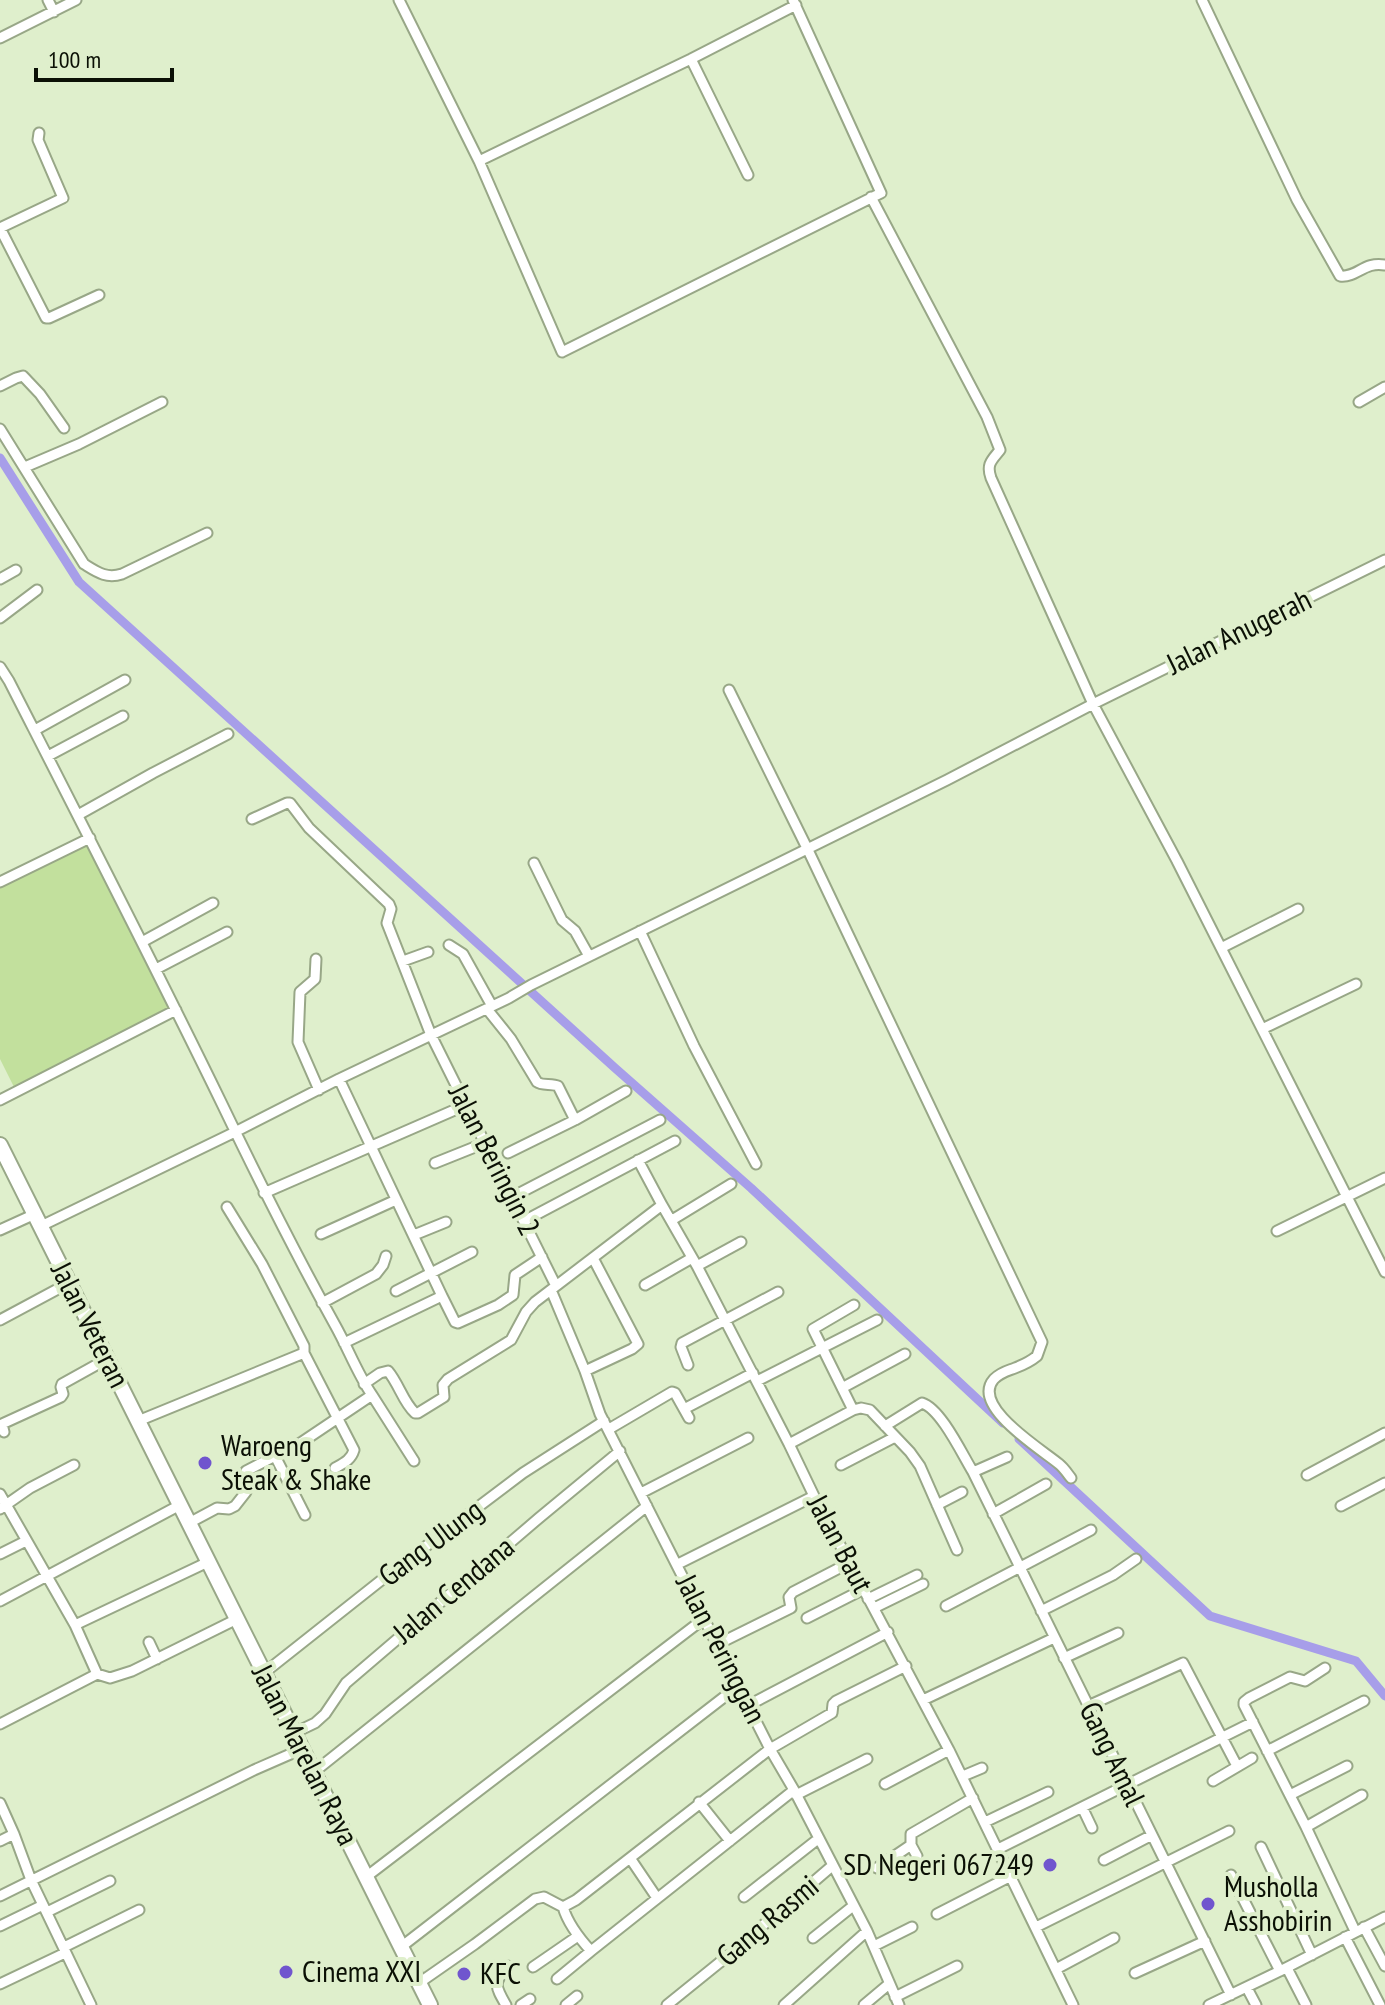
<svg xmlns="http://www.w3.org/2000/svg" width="1385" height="2005" font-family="'PT Sans Narrow',sans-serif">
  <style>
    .green { fill: #c2e09d }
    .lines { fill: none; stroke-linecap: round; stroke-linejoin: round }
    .canal { stroke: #a79ee9; stroke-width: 9 }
    .street-casing { stroke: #98a787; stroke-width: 13 }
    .primary-casing { stroke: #98a787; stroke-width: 18 }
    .street { stroke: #fff; stroke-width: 9 }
    .primary { stroke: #fff; stroke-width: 14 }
    .poi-dot { fill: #7055ce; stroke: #dfefcc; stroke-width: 3 }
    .labels { text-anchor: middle; stroke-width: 8; stroke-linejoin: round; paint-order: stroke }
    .street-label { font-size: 30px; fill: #0b1005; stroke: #dfefcc }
    .poi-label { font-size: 30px; fill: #0b1005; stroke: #dfefcc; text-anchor: start }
  </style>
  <rect width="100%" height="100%" fill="#dfefcc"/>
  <!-- green -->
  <path class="green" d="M88,843L169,1007L14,1087L0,1059V888Z"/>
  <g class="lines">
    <!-- canal -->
    <path class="canal" d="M0,458L79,582L615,1068L751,1188L1003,1423
      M1019,1439L1210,1616L1356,1661L1385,1696"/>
    <!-- street casing -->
    <g class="street-casing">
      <path id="street" d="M48,0L54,12
        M399,0L479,161L562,352L881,193L793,0
        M1202,0L1297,200L1340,276C1357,278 1364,261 1385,265
        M0,38L76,0
        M691,59L748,175
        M479,161L691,59L796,5
        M871,197L987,417L1000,450C992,460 986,464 991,478L1093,704L1177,861L1385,1272
        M0,228L46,318H49L99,295
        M0,228L63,198L38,140L39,133
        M0,386L16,378L23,376L40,394L64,428
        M1359,402L1385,387
        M0,429L84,564C97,572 106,579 122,574L207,533
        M25,467L79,444L162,402
        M0,579L16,570
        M0,618L37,590
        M0,667L9,681C81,822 153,962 222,1104C258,1179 295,1253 335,1325C348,1348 357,1373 372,1395L302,1442L246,1471V1492L235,1506L229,1509L217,1508L189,1523
        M729,690L807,848L1042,1342L1037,1356C1031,1361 1023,1365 1015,1368C1007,1371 1001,1372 994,1379C970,1406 1041,1449 1059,1464C1064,1468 1067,1473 1071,1478
        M35,730L125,680
        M48,756L123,716
        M78,815L153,773L228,734
        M252,819L287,803H290L309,828L389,904L391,909L387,923L431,1035L556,1286
        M534,863L562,920L575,931L589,956
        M0,882L90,838
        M640,931L694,1046L756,1164
        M142,942L213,903
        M449,945L463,954L492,1006
        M1221,948L1298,909
        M316,959L315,979L300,992L298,1042L319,1090
        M403,961L428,952
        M156,969L227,932
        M487,1009L511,1039L537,1082C542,1086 552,1083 558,1086L575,1120
        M1262,1029L1356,984
        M339,1079L442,1296L344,1343
        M0,1100L176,1010
        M508,1153L575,1120L626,1091
        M638,1160L662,1205
        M435,1163L485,1143
        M264,1193L466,1105
        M512,1197L660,1120
        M672,1220L731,1184
        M524,1221L675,1141
        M41,1226L235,1132L339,1079L509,998L531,985L947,780L1093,704L1385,560
        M0,1230L35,1214
        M1277,1231L1385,1178
        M321,1234L396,1200
        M414,1235L446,1222
        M697,1266L741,1242
        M645,1285L692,1258
        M551,1290L585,1371L600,1414L770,1749L794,1790L867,1931L899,2005
        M396,1291L472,1252
        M442,1296L455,1322L458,1323L498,1305L513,1295L515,1275L542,1257
        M322,1303L376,1274L383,1265L386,1256
        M0,1320L69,1283
        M304,1353L354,1450C351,1460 344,1463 335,1468
        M688,1365L681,1347L682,1343L778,1292
        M585,1371L632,1349L638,1344L593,1258
        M757,1381L877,1320
        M364,1384L380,1373L388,1371C399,1384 403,1402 415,1413H418L444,1397L443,1385L448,1379L511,1340L526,1312L535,1302L662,1205L697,1266L789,1444L814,1496L949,1750L1073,2005
        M842,1388L905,1354
        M372,1395L414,1461
        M684,1409L753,1373
        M853,1410L813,1329L854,1305
        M138,1421L304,1353V1346L262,1264L227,1207
        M885,1426L922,1403C941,1409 962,1454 973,1472L1231,1995
        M609,1429L672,1392L675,1393L689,1418
        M4,1432L2,1424L61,1397L63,1394L61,1387L62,1384L107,1359
        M789,1444L853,1410L861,1408L870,1410L910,1452L920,1466L957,1550
        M275,1456L305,1515
        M841,1465L895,1437
        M973,1472L1007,1457
        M1307,1475L1385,1433
        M641,1493L748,1438
        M0,1494L75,1625L97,1674
        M937,1505L962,1492
        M1341,1506L1385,1483
        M0,1509L30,1488L74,1465
        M993,1514L1046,1484
        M0,1554L26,1541
        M678,1564L814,1496
        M868,1599L917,1575
        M0,1601L180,1505
        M946,1606L1091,1530
        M874,1608L923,1584
        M1041,1611L1113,1575L1136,1559
        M807,1618L864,1589
        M75,1625L208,1562
        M149,1642L157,1659
        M718,1644L791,1608L789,1597L793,1592L849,1563
        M1064,1658L1118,1633
        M1325,1668L1305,1681L1290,1677L1249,1698L1244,1702V1705L1306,1827L1355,1931
        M264,1673L384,1578L523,1473L604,1421
        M923,1700L1054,1638
        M749,1705L888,1632
        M1088,1706L1183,1663L1237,1766
        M0,1724L97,1674L110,1678L132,1671L237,1619
        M294,1733L315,1723L325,1714L346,1683L539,1518L620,1451
        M1267,1751L1364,1701
        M314,1772L647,1506
        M963,1776L982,1768
        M1213,1781L1252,1758
        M885,1784L949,1750
        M796,1795L867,1759
        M1290,1795L1347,1766
        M699,1802L730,1841
        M0,1803L14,1834L31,1880L91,2005
        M1082,1807L1092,1828
        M985,1822L1048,1792
        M1306,1827L1362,1795
        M0,1841L14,1834
        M1261,1847L1312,1955
        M998,1849L1253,1722
        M917,1856L911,1845V1834L973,1798
        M630,1858L657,1898
        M1104,1860L1152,1835
        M877,1868L911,1845
        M1231,1875L1280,1971
        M366,1877L697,1624
        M0,1896L254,1770L302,1749
        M744,1897L818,1839
        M563,1907L576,1900L770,1749L832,1713L833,1704L836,1701L906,1666
        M563,1907C568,1924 579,1938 591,1951L794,1790
        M47,1912L110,1881
        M937,1914L1011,1876
        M0,1926L43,1905
        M1036,1927L1229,1831
        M1364,1927L1385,1966
        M1345,1937L1380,2005
        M813,1938L853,1906
        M874,1946L912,1927
        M64,1947L139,1910
        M401,1947L728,1694
        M533,1967L578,1936
        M1287,1968L1306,2005
        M1056,1969L1114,1938
        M1135,1973L1205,1941
        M557,1979L591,1951
        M419,1983L475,1944L535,1899L544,1897L563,1907
        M0,1984L65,1953
        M1247,1988L1256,2005
        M895,1997L957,1966
        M506,2005C495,1986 493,1983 508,1966
        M521,2005L530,1999
        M566,2005L577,1996
        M667,2005L719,1963L832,1866
        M784,2005L867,1931
        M864,2005L889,1984
        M1209,2005L1280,1971L1385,1917"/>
    </g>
    <!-- primary casing -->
    <g class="primary-casing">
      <path id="primary" d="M0,1145L430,2005"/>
    </g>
    <!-- street -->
    <use href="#street" class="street"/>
    <!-- primary -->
    <use href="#primary" class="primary"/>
  </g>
  <!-- markers -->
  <g class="poi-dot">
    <circle cx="205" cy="1463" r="8"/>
    <circle cx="1050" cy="1865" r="8"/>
    <circle cx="1208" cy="1904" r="8"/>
    <circle cx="286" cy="1972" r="8"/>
    <circle cx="464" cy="1974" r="8"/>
  </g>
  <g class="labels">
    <!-- street labels -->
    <g class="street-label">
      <text transform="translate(1239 632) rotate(-26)" y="10">Jalan Anugerah</text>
      <text transform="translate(494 1160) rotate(63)" y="10">Jalan Beringin 2</text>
      <text transform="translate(90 1325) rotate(63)" y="10">Jalan Veteran</text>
      <text transform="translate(431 1543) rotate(-37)" y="10">Gang Ulung</text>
      <text transform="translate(840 1544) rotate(62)" y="10">Jalan Baut</text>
      <text transform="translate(454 1590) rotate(-40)" y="10">Jalan Cendana</text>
      <text transform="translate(721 1649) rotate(63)" y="10">Jalan Peringgan</text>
      <text transform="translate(1112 1754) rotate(64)" y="10">Gang Amal</text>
      <text transform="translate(305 1755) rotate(63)" y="10">Jalan Marelan Raya</text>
      <text transform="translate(768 1921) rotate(-40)" y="10">Gang Rasmi</text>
    </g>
    <!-- poi labels -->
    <g class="poi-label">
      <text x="221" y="1456">Waroeng<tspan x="221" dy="34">Steak &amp; Shake</tspan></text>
      <text x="1034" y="1875" text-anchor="end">SD Negeri 067249</text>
      <text x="1224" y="1897">Musholla<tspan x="1224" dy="34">Asshobirin</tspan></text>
      <text x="302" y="1982">Cinema XXI</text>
      <text x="480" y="1984">KFC</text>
    </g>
  </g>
  <!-- scale -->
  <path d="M36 68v12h136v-12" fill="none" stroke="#0b1005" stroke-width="4"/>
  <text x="48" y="68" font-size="24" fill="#0b1005" stroke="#dfefcc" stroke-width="6" paint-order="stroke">100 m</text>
</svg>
